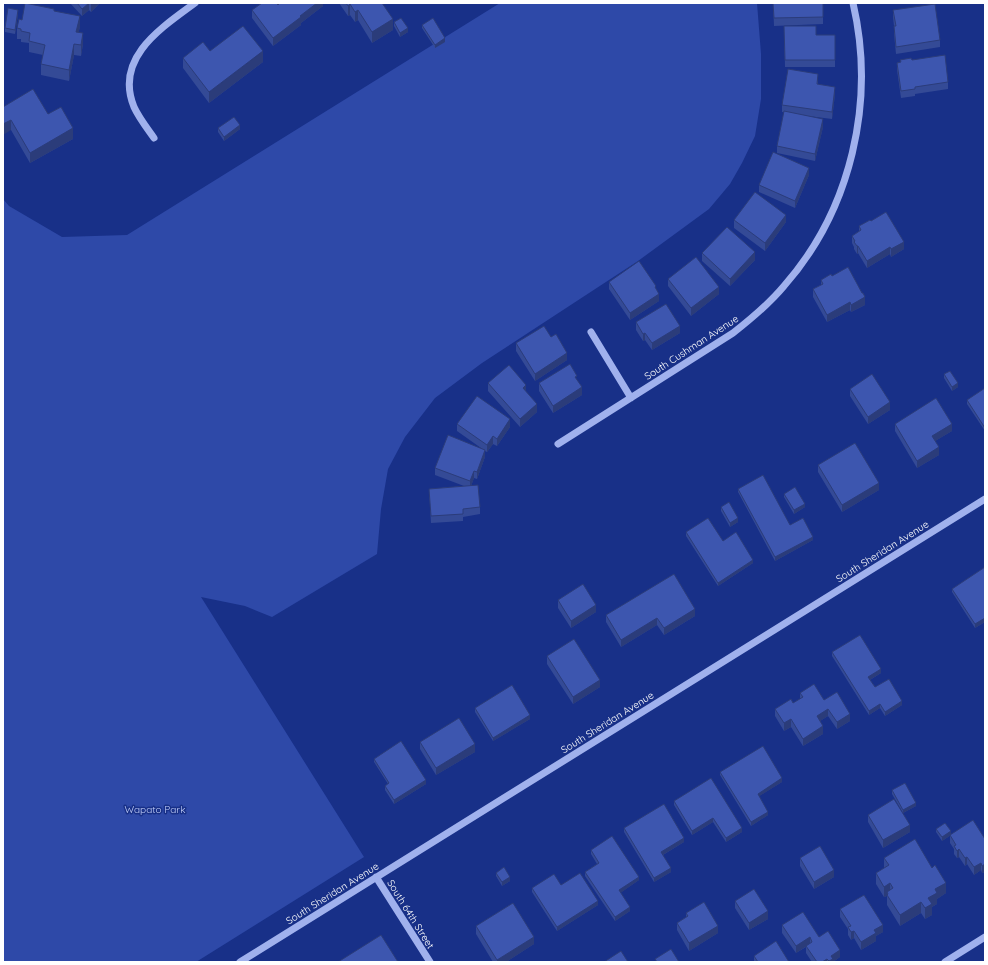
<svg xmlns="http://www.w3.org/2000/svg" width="988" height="965" font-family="Quicksand,sans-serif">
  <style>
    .green { fill: #2e49a8 }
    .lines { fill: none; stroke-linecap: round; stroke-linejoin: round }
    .minor { stroke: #a0b1ed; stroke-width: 7 }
    .wall { fill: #344a96 }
    .shaded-wall { fill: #2b3c7a }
    .building { fill: #3d56af; stroke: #2b3c7a }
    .labels { text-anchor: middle; stroke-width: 3; stroke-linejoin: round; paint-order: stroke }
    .street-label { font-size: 10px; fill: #fff; stroke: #183088 }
    .park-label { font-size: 10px; fill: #c5d1fa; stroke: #183088 }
  </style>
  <rect width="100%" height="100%" fill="#183088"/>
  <!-- green -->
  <path class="green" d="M500,3H757L761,54V99L755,136L742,163L730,184L709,209L638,261L482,363L435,398L405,437L388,469L381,509L377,554L272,617L245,606L201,597L364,857L196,962H3V199L9,206L62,237L127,235Z"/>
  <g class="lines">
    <!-- minor -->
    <path class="minor" d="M154,138C147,128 139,118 134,107C114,58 161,28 195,3
      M591,332L631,398
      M558,444L733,333C751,319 769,304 784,286C851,210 876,102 853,3
      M376,877L430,962
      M240,962L985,499
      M945,962L985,937"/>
  </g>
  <!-- wall -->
  <path class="wall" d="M70,3H100L91,12L89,10L82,16Z
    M323,3V6L301,23V25L273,46L252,18V10L278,5Z
    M339,3H382L393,30L372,43L358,20L355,22L350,15L348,16Z
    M773,3L823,17V24L774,26Z
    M893,10L940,40V47L896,54L894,34V26L893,17Z
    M54,11L80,27L78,33L83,44L81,56L74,55L69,81L41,75V64L43,55L29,52V43L21,42V39H17V28L22,20Z
    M18,14L15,34L5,32V28Z
    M394,22L408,32L400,37L394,26Z
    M422,25L445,42L435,48L422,28Z
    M784,26L816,35H835V67H785Z
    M210,51L263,62L209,103L183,68V58Z
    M900,60H912L948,82V89L915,94V96L901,98L897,70V63L900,62Z
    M818,81V84L835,94L832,119L800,115L823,127L815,161L777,153V146L784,112H782V105Z
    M3,107L48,114L73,139L30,163L11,130Z
    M218,128L240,129L224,141L218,132Z
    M809,175L795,208L759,192V185Z
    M734,220L786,222L765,251L734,228Z
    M871,221L904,249L891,257L890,254L867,268L858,253L857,254L854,249V247L852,243V236L859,231V226Z
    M702,253L755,260L730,286L702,261Z
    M832,276L865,305L851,312L850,310L827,322L813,297V289L821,285V280Z
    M668,279L719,294L691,316L668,286Z
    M609,282L656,290L659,301L630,320L609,289Z
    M636,322L680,333L652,350L645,340L643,341L636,330Z
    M551,337L567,360L535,381L516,351V343Z
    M944,374L958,387L952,391L944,378Z
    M577,380L582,395L553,413L539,391V383Z
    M488,383L537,412L520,427L488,391Z
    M985,388V431L967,404V400Z
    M850,389L890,410L868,424L850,396Z
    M457,424L510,427L497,446L493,444L487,452L485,451V457L477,479L474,478L471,486L480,507V514L463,517V521L431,523L429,489L464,486L435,475V468L481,448L457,431Z
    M895,424L952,431L935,441L939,455L917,468L895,431Z
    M818,465L879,490L842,512L818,472Z
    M738,489L790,525L813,540L775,561L738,492Z
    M784,494L805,507L794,514L784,497Z
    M721,507L738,522L730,527L721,511Z
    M686,532L753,563L718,586L686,536Z
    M985,567V622L975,628L952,592V589Z
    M558,600L596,612L571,628L558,608Z
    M606,615L695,616L664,635L657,625L621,647L606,622Z
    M832,652L881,673L870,680L875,687L902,705L885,716L880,708L869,715L832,656Z
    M547,656L600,687L573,704L547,664Z
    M800,693L824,700L850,721L837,729L828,716L820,721L823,734L803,746L791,727L784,731L775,716V709L793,703L800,699Z
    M475,708L530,719L493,741L475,712Z
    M420,742L475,752L436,775L420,749Z
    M374,759L426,784L394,804L385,790V786L388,784L374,762Z
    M720,772L782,782L759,796L768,815L751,826L720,775Z
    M892,790L916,806L903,813L892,794Z
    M674,801L742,828V832L726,842L713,822L692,835L674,805Z
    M868,815L910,832L883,848L868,822Z
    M624,828L684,842L663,855L671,872L654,882L624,832Z
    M936,829L951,835L942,841L936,832Z
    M950,835L985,839V872L982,873L981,870L974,875L967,864L965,866L959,857L957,858L954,854V849L950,843Z
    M591,850L639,880L620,893L630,911L615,921L585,876V872L597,864L591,854Z
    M800,858L834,877L814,889L800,866Z
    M884,858L946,893L937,899V904L932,907V915L925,919L921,913L900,926L887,905V896L884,897L876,884V873L884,868Z
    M496,873L510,881L502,886L496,876Z
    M532,888L598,905L557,931L532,892Z
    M735,901L768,919L749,930L735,908Z
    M840,909L883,932L876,936V941L861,950L854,938L851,940L848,935V929L840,917Z
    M686,913L718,933L689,951L677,930V923L686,917Z
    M782,925L819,937L840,957L833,962H812L806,953V947L796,953L782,933Z
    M476,926L534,944L506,962H493L476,934Z
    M754,956L789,962H754Z"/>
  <!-- shaded-wall -->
  <path class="shaded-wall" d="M89,3V10L82,16V9Z
    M92,3H100L91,12V4Z
    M317,3H323V6L301,23V25L273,46V38L300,16Z
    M350,4V15L348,16V6Z
    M18,10V14L15,34V30Z
    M358,10V20L355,22V12Z
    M80,16V27L76,43V32Z
    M393,19V30L372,43V32Z
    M408,28V32L400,37V33Z
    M83,33V44L81,56V45Z
    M445,38V42L435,48V45Z
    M74,44V55L69,81V70Z
    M263,51V62L209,103V92Z
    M835,87V94L832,119V112Z
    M823,119V127L815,161V154Z
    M11,120V130L3,135V124Z
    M240,125V129L224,141V137Z
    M73,128V139L30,163V153Z
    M809,168V175L795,208V201Z
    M786,215V222L765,251V243Z
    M904,242V249L891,257V249Z
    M857,246H858V253L857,254Z
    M890,247V254L867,268V261Z
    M755,252V260L730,286V279Z
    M719,287V294L691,316V308Z
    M659,294V301L630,320V313Z
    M865,297V305L851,312V305Z
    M850,302V310L827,322V315Z
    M680,326V333L652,350V343Z
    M645,333V340L643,341V334Z
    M567,353V360L535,381V374Z
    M958,383V387L952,391V387Z
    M526,385V392L523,388Z
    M582,387V395L553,413V406Z
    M890,402V410L868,424V417Z
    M537,404V412L520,427V419Z
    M510,419V427L497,446V439Z
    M952,424V431L932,443V436Z
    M493,436V444L487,452V445Z
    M939,447V455L917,468V461Z
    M485,450V457L477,479V472Z
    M474,471V478L470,489V481Z
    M879,483V490L842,512V505Z
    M805,504V507L794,514V510Z
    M738,518V522L730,527V523Z
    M813,537V540L775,561V557Z
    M753,560V563L718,586V583Z
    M596,605V612L571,628V621Z
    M695,609V616L664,635V628Z
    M657,618V625L621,647V640Z
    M985,618V622L975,628V624Z
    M881,669V673L868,681V677Z
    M600,680V687L573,704V697Z
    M902,701V705L885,716V712Z
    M880,704V708L869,715V711Z
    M828,709V716L817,723V716Z
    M850,714V721L837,729V722Z
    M530,715V719L493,741V738Z
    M791,719V727L784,731V723Z
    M823,726V734L803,746V739Z
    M475,744V752L436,775V768Z
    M782,778V782L758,797V794Z
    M426,780V784L394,804V800Z
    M916,803V806L903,813V810Z
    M768,812V815L751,826V822Z
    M713,818V822L692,835V831Z
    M910,825V832L883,848V840Z
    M742,828V832L726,842V838Z
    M951,831V835L942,841V837Z
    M684,838V842L661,856V852Z
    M959,849V857L957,858V851Z
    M967,857V864L965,866V858Z
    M981,863V870L974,875V867Z
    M985,864V872L982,873V866Z
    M671,868V872L654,882V878Z
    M834,870V877L814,889V882Z
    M510,877V881L502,886V882Z
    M639,877V880L619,894V890Z
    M890,883V894H888L887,892V896L884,897V887Z
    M946,883V893L937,899V904L932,907V915L925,919V908L928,898L935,889Z
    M598,901V905L557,931V927Z
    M921,902V913L900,926V915Z
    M630,907V911L615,921V917Z
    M768,911V919L749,930V923Z
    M883,925V932L876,936V941L861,950V942L874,930Z
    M718,926V933L689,951V943Z
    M854,931V938L851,940V932Z
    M534,937V944L506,962H497V960Z
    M810,937V944L796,953V946Z
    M840,950V957L833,962H829L831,956Z
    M827,959V962H822Z"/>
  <!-- building -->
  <path class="building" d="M25,3L54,9V11L80,16L76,32L83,33L81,45L74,44L69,70L41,64L45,45L29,41L30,33L21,31V29L17,28L19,19L22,20Z
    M77,3H89L82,9Z
    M262,3H276L278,5L280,3H317L300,16L301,17L273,38L252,10Z
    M346,3H382L393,19L372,32L358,10L355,12L350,4L348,6Z
    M773,3H823V17L774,18Z
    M935,4L940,40L896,47L894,26H896L893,10Z
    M8,8L18,10L15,30L5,28Z
    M401,18L408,28L400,33L394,22Z
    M433,18L445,38L435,45L422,25Z
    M243,26L263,51L209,92L183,58L203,42L210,51Z
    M784,26H816V35H835V60H785Z
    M945,55L948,82L915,87V89L901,91L897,63L901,62L900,60L911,58L912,60Z
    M788,69L818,74L817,84L835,87L832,112L782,105Z
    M33,89L48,114L61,107L73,128L30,153L11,120L3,124V107Z
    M784,111L823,119L815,154L777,146Z
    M234,117L240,125L224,137L218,128Z
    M773,152L809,168L795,201L759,185Z
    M755,192L786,215L765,243L734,220Z
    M886,212L904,242L891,249L890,247L867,261L858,246H857L854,242L855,241L852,236L861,230L859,226L870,220L871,221Z
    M727,227L755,252L730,279L702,253Z
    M696,257L719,287L691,308L668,279Z
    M639,261L656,286L655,287L659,294L630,313L609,282Z
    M848,267L862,293H863L865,297L851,305L850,302L827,315L813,289L823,284L821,280L831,274L832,276Z
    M666,304L680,326L652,343L645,333L643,334L636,322Z
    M544,326L551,337L556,334L567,353L535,374L516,343Z
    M570,364L577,376L575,377L582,387L553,406L539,383Z
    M509,365L526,385L523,388L537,404L520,419L488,383Z
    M950,371L958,383L952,387L944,374Z
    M872,374L890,402L868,417L850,389Z
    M985,388V428L967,400Z
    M477,396L510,419L497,439L493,436L487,445L457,424Z
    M936,398L952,424L932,436L939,447L917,461L895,424Z
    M448,435L485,450L477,472L474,471L470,481L435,468Z
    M855,443L879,483L842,505L818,465Z
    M763,475L790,525L803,518L813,537L775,557L738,489Z
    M478,485L480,507L463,509V514L431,516L429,489Z
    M795,487L805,504L794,510L784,494Z
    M729,502L738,518L730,523L721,507Z
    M708,518L723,541L736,532L753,560L718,583L686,532Z
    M985,567V618L975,624L952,589Z
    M674,574L695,609L664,628L657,618L621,640L606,615Z
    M583,584L596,605L571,621L558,600Z
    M860,635L881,669L868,677L875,687L889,679L902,701L885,712L880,704L869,711L832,652Z
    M574,639L600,680L573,697L547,656Z
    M814,684L824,700L837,692L850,714L837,722L828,709L817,716L823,726L803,739L791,719L784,723L775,709L791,699L793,703L803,697L800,693Z
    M512,685L530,715L493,738L475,708Z
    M459,718L475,744L436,768L420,742Z
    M401,741L426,780L394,800L385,786L389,783L374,759Z
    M763,746L782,778L758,794L768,812L751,822L720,772Z
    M711,778L742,828L726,838L713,818L692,831L674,801Z
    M905,783L916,803L903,810L892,790Z
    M894,799L910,825L883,840L868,815Z
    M664,804L684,838L661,852L671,868L654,878L624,828Z
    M973,820L985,839V864L982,866L981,863L974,867L967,857L965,858L959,849L957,851L954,846L956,845L950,835Z
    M945,823L951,831L942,837L936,829Z
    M612,836L639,877L619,890L630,907L615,917L585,872L599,863L591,850Z
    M915,839L932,868L935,865L946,883L935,889L937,893L928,898L932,904L925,908L921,902L900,915L887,895L888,894L887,892L893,888L890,883L884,887L876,873L889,865L884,858Z
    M820,846L834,870L814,882L800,858Z
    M504,867L510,877L502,882L496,873Z
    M580,873L598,901L557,927L532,888L554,874L561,885Z
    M754,889L768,911L749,923L735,901Z
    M864,895L883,925L874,930L876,933L861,942L854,931L851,932L848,927L851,926L840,909Z
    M704,902L718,926L689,943L677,923L688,916L686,913Z
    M513,903L534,937L497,960L476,926Z
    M803,912L819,937L828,931L840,950L831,956L833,959L829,961L827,959L822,962H817L806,946L812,942L810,937L796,946L782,925Z
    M381,935L398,962H338Z
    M776,941L789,962H758L754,956Z
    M671,949L679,962H657L655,959Z
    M621,951L628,962H604Z"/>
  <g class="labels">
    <!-- street labels -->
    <g class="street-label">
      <text transform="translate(691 347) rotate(-33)" y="4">South Cushman Avenue</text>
      <text transform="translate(882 551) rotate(-32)" y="4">South Sheridan Avenue</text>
      <text transform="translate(607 722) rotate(-32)" y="4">South Sheridan Avenue</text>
      <text transform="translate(332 893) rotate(-32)" y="4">South Sheridan Avenue</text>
      <text transform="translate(411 914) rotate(58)" y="4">South 64th Street</text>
    </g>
    <!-- park labels -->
    <g class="park-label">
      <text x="155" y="813">Wapato Park</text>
    </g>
  </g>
  <!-- border -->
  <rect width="988" height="965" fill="none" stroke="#ffffff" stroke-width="8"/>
</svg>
